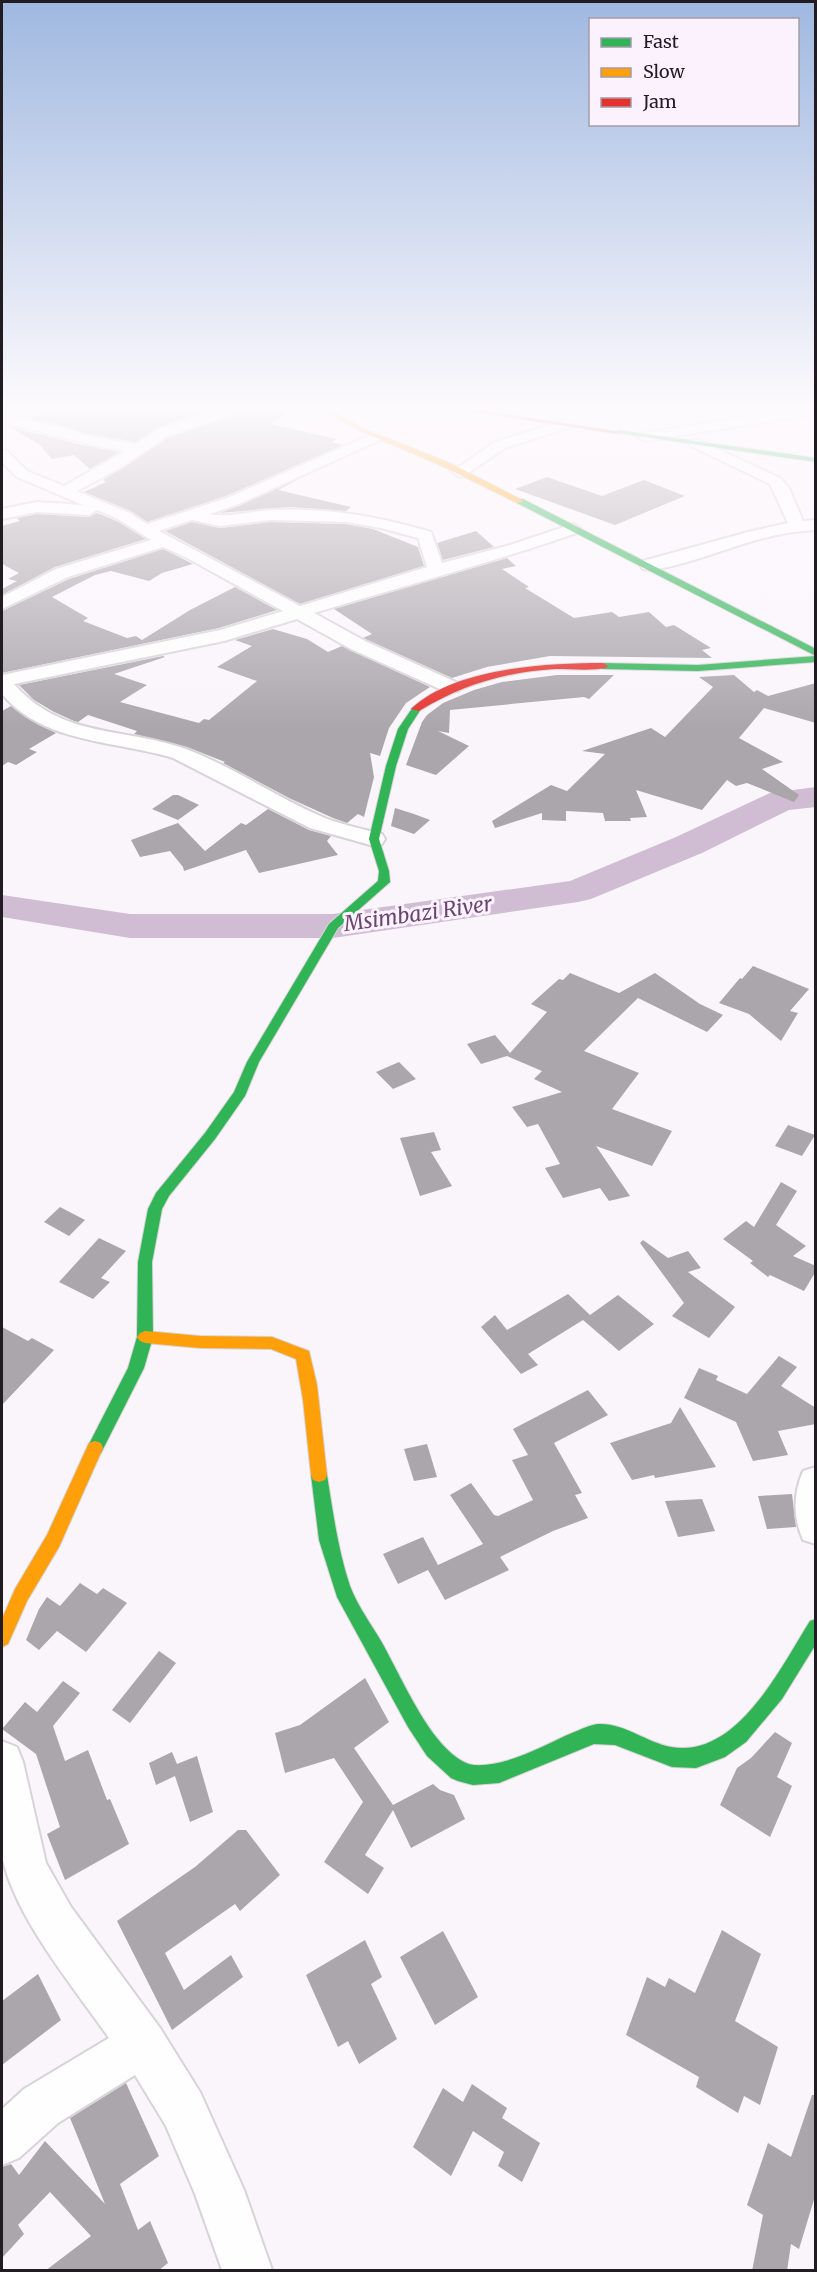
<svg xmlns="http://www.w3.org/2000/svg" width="817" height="2272" font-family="Merriweather,serif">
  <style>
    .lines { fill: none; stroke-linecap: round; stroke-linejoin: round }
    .river { fill: #d1bdd3; fill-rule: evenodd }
    .building { fill: #aaa6ab }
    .street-casing { stroke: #d8d3d8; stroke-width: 4 }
    .fast-casing { stroke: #d8d3d8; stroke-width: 2 }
    .slow-casing { stroke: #d8d3d8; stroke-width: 2 }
    .jam-casing { stroke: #d8d3d8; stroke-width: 2 }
    .street { fill: #fefefe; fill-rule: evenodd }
    .fast { fill: #30b455; fill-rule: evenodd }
    .slow { fill: #ff9f0a; fill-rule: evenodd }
    .jam { fill: #e5322d; fill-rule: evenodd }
    .labels { text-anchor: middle; stroke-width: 6; stroke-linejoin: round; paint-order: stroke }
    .water-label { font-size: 21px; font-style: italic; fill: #6a456f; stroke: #fcf2fe }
  </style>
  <rect width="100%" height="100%" fill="#faf5fb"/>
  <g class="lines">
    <!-- river -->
    <path class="river" d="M816,787V807L789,810L702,853L591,899L578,902L333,938H130L2,917V895L130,914H333L570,881L676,837L770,793Z"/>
  </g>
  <!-- building -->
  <path class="building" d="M47,411H207L158,427L136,442L89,434L31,418Z
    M239,411H290L270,424L337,439L332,442L343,445L226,496L147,522L131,511L84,492L106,482L103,480L170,437L236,416Z
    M10,427L78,444L119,452L90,469L74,455L52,459L40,445Z
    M303,477L278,490L351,507L346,511L290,507L220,513Z
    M547,477L602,496L644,480L685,496L615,525L515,489Z
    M97,513L117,521L146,539L55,567L2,595V589L17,581L8,579L19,573L2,564V526L20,521L17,518L37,514L89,517Z
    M192,522L220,528L270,522L346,524L373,529L418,547L424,566L300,604L165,531Z
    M476,531L494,547L443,560L437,543Z
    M163,549L193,564L162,573L149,581L111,571L95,575L52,597L88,618L83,621L127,638L136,636L142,640L190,610L235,587L277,610L219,628L2,673V611L69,579Z
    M507,558L516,566L502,569L529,587L525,588L574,618L612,612L619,617L649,612L666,627L674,625L711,648L702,650L712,658L550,656L487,667L452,678L363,638L372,634L334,609Z
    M273,629L307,639L328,652L342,646L430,687L406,703L389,728L380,756L370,753L374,777L364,817L358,814L347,823L333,818L291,799L223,763L225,762L187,747L134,734L137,731L88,715L78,722L74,721L54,712L34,700L19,685L163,656L165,657L114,674L147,685L120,702L199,723L204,719L209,720L257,681L217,667L252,646L235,640Z
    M557,675H614L589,699L584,697L450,710L449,733L438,731L469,746L436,775L406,765L422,722L427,715L443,703L474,690L502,682Z
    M734,675L754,692L757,690L768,696L816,683V723L764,708L739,738L783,762L762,769L799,795L794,802L747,783L736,786L727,780L702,810L636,790L647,817L630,818L631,821H605L603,813L566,811V821L542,820V813L495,828L492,821L551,785L567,791L605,754L582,751L651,728L665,737L713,687L699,677Z
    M11,706L37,724L56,733L29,749L37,752L16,765L8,762L2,766V711Z
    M173,795H178L199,805L178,820L152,809Z
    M395,808L414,814L430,820L414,834L391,826Z
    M268,809L309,830L331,836L327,841L338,855L259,873L246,850L184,871L183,867L170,851L140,857L131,840L178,823L205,851L241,823L246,825Z
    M753,966L809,989L790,1011L798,1013L781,1041L749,1014L719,1003L740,978L742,979Z
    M570,973L619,993L655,973L700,1004L723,1015L707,1032L638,998L584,1051L639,1073L612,1109L672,1131L652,1166L596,1146L630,1196L609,1201L600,1188L563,1198L545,1168L560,1164L538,1124L527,1127L512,1107L562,1092L534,1079L542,1071L507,1056L481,1064L467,1044L495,1035L510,1053L547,1012L531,1004L559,979L563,980Z
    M399,1062L416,1079L393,1089L376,1072Z
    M788,1125L815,1135L802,1156L775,1146Z
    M434,1132L441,1150L431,1152L452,1186L420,1196L400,1138Z
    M781,1182L797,1191L776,1225L806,1246L793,1256L816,1266V1271L804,1291L770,1275L768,1277L750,1263L753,1261L723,1239L746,1221L754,1227Z
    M60,1207L85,1220L69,1236L44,1222Z
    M99,1238L126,1251L101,1278L110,1282L93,1299L59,1282Z
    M643,1240L668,1258L688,1251L701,1268L688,1272L735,1307L709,1338L672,1316L684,1303L640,1243Z
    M568,1294L590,1315L618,1295L654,1324L619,1351L583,1320L528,1354L538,1365L521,1374L481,1327L495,1315L507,1330Z
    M2,1327L28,1341L32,1338L54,1350L2,1405Z
    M779,1356L797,1367L781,1386L816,1408V1424L778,1431L788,1455L753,1461L736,1422L684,1398L699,1368L718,1376L716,1380L747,1394Z
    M588,1390L608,1415L554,1443L582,1493L575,1495L588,1518L553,1531L500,1557L509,1570L445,1600L428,1570L398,1584L383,1554L423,1537L438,1565L483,1544L450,1495L471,1483L494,1515L498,1516L533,1500L512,1460L528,1455L513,1429Z
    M680,1407L716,1467L655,1478L654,1475L632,1480L610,1443L671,1423Z
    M427,1444L437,1477L414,1481L404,1449Z
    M792,1494L796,1527L767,1529L758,1496Z
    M702,1499L715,1531L678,1537L665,1501Z
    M80,1583L97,1594L103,1588L127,1603L86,1652L57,1631L39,1650L26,1640L39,1609L47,1597L60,1606Z
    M159,1651L176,1663L130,1723L112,1710Z
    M365,1678L389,1722L354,1748L393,1805L433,1784L440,1790L454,1795L465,1819L411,1848L393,1810L365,1855L384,1868L368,1894L324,1862L363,1802L334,1758L285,1773L275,1733L300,1725Z
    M63,1681L80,1693L53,1726L65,1761L88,1750L107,1800L110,1799L129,1844L65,1880L47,1834L60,1827L36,1754L2,1729L25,1702L37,1712Z
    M775,1732L792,1743L777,1777L792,1786L770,1837L720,1805L737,1768L751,1758Z
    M172,1752L177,1764L197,1756L213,1812L190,1822L175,1776L156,1785L149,1763Z
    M238,1830H246L280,1875L240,1911L235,1904L165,1953L184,1990L231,1955L243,1977L172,2030L117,1921L195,1867Z
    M722,1930L761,1954L735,2021L778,2047L760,2105L744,2096L738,2113L696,2087L699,2077L626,2035L647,1977L665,1987L669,1978L695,1993Z
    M443,1931L478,1997L435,2025L400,1957Z
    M365,1940L382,1977L371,1984L397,2039L359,2064L348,2041L338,2047L306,1975Z
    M38,1974L61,2020L2,2065V2001Z
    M126,2083L159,2156L120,2184L138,2230L150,2221L168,2263L158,2271H45L91,2236L50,2192L18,2225L24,2234L2,2258V2167L11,2164L19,2175L45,2141L105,2204L70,2118Z
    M472,2084L507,2108L502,2118L540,2143L522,2182L498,2166L504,2152L473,2131L451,2176L413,2147L443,2088L463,2102Z
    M812,2095H816V2193L799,2249L791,2244L787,2271H752L763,2215L747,2205L768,2143L791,2157Z"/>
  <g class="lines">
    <!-- street casing -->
    <g class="street-casing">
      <path id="street" d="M215,411H237L235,414L169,435L120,468L77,491L130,513L147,524L227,498L375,433L380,434L382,437L380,440L239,504L210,514C229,518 250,511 270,510C325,507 378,516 431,532L442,563L510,545L573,524L581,529L579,532C492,563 402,586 314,613L365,641L458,683L461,687L458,691H444L351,649L297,619L224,641L14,684C62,739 125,727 186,749C234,767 277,798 325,818C343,825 363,829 382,834L385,839L382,844L374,846L310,828L173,758C114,740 44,744 2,694V675L220,630L283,611L189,559L163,547L68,577L2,609V597L56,569L151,540L118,519L97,510L89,515L37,512L2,519V509L37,502L83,505L17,477L2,462V450L7,451L27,471L64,486L125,451C83,444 43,432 2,422V414L61,427L88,436L136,444L159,429ZM192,520L220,526L270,520L346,522L381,528L418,538L427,567L300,606L159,531Z
        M783,411H816V414L645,441L638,437L645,433Z
        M563,421L570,425L568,428L505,448L465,475L460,477L452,472L495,442Z
        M696,439L780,478L789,488L803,521L816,520V530C797,531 778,534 760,539C735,545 664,574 643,569L640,565L643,561L748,532L788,523L770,484L691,446L689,443Z
        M816,1467V1544L803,1540C793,1517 793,1494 803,1471Z
        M2,1741L17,1747L23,1762L46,1863L71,1907L160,2028L200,2092L244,2190L272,2270H222L195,2194L166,2126L135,2075L58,2123L19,2158L2,2165V2109L24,2089L109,2038C73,1986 15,1918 2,1856Z"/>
    </g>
    <!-- fast casing -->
    <g class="fast-casing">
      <path id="fast" d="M618,430L816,458V462L616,433Z
        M517,499H523L816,649V656L517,503Z
        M816,656V662L698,671L603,669L598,666L603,663L698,665Z
        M413,707L421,709L408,729L396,766L379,839L389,871L390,882L338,928L259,1062L245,1096L215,1139L169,1196L162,1209L152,1262L153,1337L144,1368L101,1453L95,1455L89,1453L87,1448L128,1368L137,1337L138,1262L148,1209L156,1193L205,1133L234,1092L247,1062L329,924L378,881L379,871L369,839L386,766L398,729Z
        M319,1468L325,1470L327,1475C333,1513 338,1550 350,1586C357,1605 371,1624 381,1641C399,1673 417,1715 441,1743C449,1752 462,1764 474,1765C507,1767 542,1746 572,1733C580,1730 589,1725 598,1724C625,1723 645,1742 671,1747C737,1759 781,1667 810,1621L816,1619V1644L782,1699L746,1742L725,1757L696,1768L672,1767L615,1745L594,1744L499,1783L473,1785L458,1781L451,1778L427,1756L408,1727L337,1597L319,1540L311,1475L313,1470Z"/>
    </g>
    <!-- slow casing -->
    <g class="slow-casing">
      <path id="slow" d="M324,411H332L362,428L450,463L524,501L517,503L444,467L358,430Z
        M145,1331L200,1336L272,1337L309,1351L317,1385L327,1475L325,1480L319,1482L313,1480L311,1475L303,1400L296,1359L271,1349L200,1348L145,1343L140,1341L137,1337L140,1333Z
        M95,1441L101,1443L103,1448L59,1547L27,1601L8,1644L2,1647V1619L15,1589L47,1535L89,1443Z"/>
    </g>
    <!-- jam casing -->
    <g class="jam-casing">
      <path id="jam" d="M467,411H486L621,432L618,434Z
        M603,663L608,666L606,668C590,671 572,669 555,669C505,672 462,685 419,711L411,709C454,668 547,663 603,663Z"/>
    </g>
    <!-- street -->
    <use href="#street" class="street"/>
    <!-- fast -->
    <use href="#fast" class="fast"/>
    <!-- slow -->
    <use href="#slow" class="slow"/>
    <!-- jam -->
    <use href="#jam" class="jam"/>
  </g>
  <!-- sky -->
  <linearGradient id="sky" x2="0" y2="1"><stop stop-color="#9fb8e0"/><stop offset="0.56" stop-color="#fdfafd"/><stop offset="1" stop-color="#fdfafd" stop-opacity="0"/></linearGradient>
  <rect width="817" height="729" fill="url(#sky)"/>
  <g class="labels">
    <!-- water labels -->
    <g class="water-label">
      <text transform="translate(418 914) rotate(-8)" y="7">Msimbazi River</text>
    </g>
  </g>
  <!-- border -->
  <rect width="817" height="2272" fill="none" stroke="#211c21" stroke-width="6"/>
  <!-- legend -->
  <rect x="589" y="18" width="210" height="108" fill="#fcf2fe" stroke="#a49ca6" stroke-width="1.5"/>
  <rect x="601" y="38" width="30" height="9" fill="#30b455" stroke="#a49ca6" stroke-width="1.5"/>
  <text x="643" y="48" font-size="18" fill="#211c21">Fast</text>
  <rect x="601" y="68" width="30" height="9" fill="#ff9f0a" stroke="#a49ca6" stroke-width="1.5"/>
  <text x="643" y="78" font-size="18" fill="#211c21">Slow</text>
  <rect x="601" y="98" width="30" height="9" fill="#e5322d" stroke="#a49ca6" stroke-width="1.5"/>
  <text x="643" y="108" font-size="18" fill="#211c21">Jam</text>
</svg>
